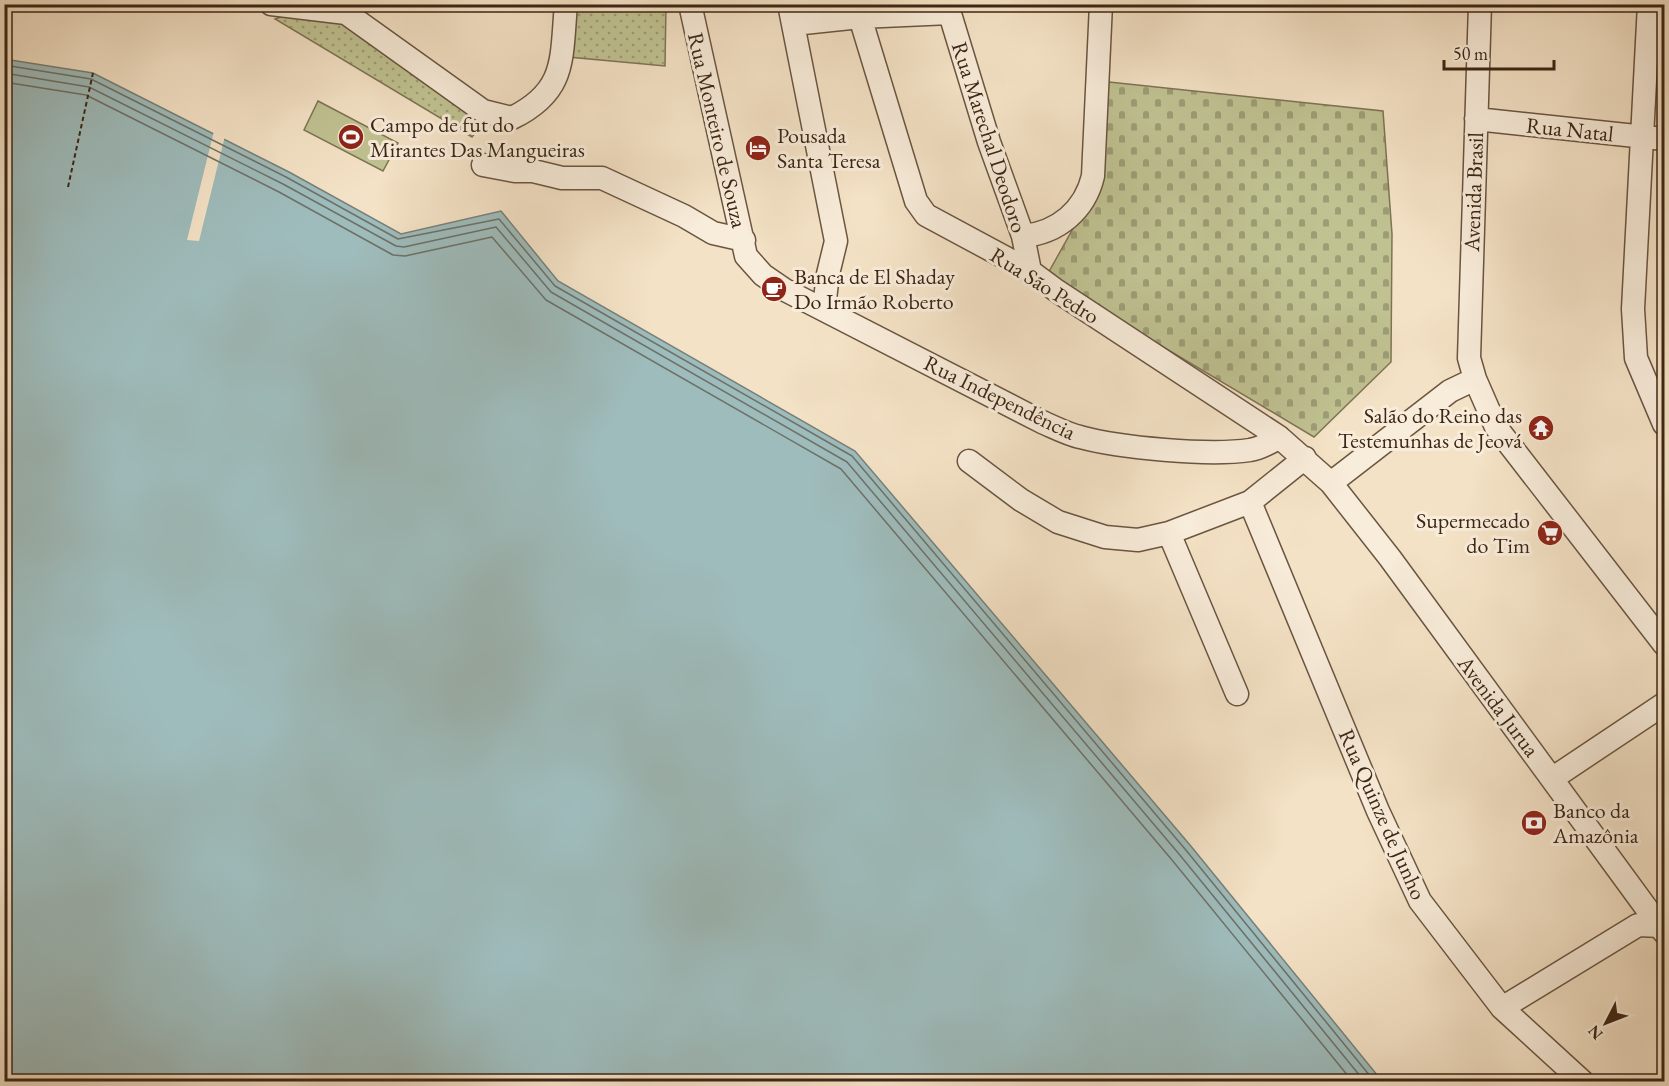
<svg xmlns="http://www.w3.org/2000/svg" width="1669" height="1086" font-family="'EB Garamond',serif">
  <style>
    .grass { fill: #c0c292; stroke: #7e7454; stroke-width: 1.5 }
    .cemetery { fill: url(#cemetery-stones); stroke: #7e7454; stroke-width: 1.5 }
    .park { fill: url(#park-dots); stroke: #7e7454; stroke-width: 1.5 }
    .water { fill: #9ebcbc; stroke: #778079; stroke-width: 1.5 }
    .pier { fill: #f4e2c6 }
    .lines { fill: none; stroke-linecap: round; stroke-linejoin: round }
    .shore { stroke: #6d7168; stroke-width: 1.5 }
    .minor-casing { stroke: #6a5541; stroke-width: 25 }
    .path { stroke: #3c2615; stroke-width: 2; stroke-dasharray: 4.5 3; stroke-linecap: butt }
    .minor { stroke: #f8ecda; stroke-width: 22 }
    .labels { text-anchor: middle; stroke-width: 6; stroke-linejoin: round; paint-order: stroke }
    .poi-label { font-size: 22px; fill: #3c2615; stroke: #f8ecda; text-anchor: start }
    .street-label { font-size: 22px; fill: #3c2615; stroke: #f8ecda }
  </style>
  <defs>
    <pattern id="cemetery-stones" width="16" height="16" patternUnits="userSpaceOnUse" patternTransform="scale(1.5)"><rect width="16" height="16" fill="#c0c292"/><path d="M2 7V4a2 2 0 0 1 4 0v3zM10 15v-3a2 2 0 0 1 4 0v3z" fill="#9d9d76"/></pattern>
    <pattern id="park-dots" width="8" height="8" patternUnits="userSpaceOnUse" patternTransform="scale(1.5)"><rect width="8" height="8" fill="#c0c292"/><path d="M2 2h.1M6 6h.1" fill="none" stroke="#9d9d76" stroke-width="1.8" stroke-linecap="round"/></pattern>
  </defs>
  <rect width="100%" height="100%" fill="#f4e2c6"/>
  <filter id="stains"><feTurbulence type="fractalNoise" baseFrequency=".00333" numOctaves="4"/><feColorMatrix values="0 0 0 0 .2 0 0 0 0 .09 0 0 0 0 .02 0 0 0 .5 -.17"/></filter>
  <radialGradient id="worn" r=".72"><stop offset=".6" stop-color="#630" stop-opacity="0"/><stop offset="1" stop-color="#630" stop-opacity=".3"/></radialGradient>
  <!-- grass -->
  <path class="grass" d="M318,101L398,143L383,171L304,130Z"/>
  <!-- cemetery -->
  <path class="cemetery" d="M1109,82L1383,111L1392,234L1391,362L1314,437L1046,277L1100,180Z"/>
  <!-- park -->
  <path class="park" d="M570,5H666L665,66L568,57Z
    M294,12L344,18L490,115L472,137L275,19Z"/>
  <!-- water -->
  <path class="water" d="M4,59L93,73L289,172L401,234L501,211L558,281L855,451L1190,845L1382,1081H5Z"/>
  <!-- pier -->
  <path class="pier" d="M214,131L225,136L199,241L187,240Z"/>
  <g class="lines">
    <!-- shore -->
    <path class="shore" d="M4,65L91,79L286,177L398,239L499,219L555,286L852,456L1185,849L1375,1082
      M4,73L89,87L283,184L396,246L404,247L496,227L551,292L847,462L1179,854L1365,1082
      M4,82L86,95L279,192L393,255L405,256L492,237L546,300L841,469L1172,860L1353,1082"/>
    <!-- minor casing -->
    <g class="minor-casing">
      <path id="minor" d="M271,4L346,13L483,111L512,118C567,91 561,59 566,4
        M690,4L746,256L763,275L785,290L1042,422C1054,427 1067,434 1080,437C1121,448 1208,456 1250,450C1261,448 1270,443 1279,437
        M789,4L836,241L828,274L824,308
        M947,4L989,142L1023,236L1030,271
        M1480,4L1469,358L1475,379L1496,427L1664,644
        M1649,4L1633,309L1636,358L1664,424
        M860,17L916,201L926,215L1030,271L1057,291L1279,437L1331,483L1390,558L1664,932
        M794,24L860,17L950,13
        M1476,119L1664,139
        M483,165L515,171H533L562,178H602L684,216L713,233L744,240
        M1023,236C1058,233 1085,210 1093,176L1101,4
        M969,461L1021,500L1058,522L1105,537L1138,540L1169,533L1250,502L1305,458
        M1331,483L1450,391L1475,379
        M1250,502L1378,811L1420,901L1502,1008L1583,1082
        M1169,533L1237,694
        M1553,778L1664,704
        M1502,1008L1638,925L1660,926L1664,923"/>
    </g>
    <!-- path -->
    <path class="path" d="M68,187L93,73"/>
    <!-- minor -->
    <use href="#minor" class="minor"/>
  </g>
  <!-- icons -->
  <defs>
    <g id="stadium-disc" transform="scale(1.35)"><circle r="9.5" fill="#8f2418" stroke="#f8ecda"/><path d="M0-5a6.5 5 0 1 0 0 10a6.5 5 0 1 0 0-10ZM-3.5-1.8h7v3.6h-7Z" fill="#fff"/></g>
    <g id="hotel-disc" transform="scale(1.35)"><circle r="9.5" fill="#8f2418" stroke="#f8ecda"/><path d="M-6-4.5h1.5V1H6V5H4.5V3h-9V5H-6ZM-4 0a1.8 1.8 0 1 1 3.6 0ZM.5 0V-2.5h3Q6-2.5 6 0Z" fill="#fff"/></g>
    <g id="cafe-disc" transform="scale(1.35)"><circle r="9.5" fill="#8f2418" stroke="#f8ecda"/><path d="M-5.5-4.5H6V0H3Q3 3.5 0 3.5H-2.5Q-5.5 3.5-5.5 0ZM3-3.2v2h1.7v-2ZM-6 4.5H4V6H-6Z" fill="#fff"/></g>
    <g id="temple-disc" transform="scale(1.35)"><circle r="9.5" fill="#8f2418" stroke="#f8ecda"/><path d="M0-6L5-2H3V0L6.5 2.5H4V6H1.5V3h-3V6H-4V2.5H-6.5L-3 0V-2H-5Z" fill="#fff"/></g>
    <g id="supermarket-disc" transform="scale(1.35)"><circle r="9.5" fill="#8f2418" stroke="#f8ecda"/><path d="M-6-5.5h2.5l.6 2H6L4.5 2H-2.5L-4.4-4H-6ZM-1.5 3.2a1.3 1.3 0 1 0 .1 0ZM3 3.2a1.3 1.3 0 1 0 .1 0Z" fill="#fff"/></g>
    <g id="bank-disc" transform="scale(1.35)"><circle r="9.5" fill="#8f2418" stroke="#f8ecda"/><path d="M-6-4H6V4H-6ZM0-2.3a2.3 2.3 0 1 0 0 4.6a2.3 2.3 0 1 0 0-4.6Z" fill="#fff"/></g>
  </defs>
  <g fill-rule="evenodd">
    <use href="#stadium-disc" x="351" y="137"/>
    <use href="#hotel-disc" x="758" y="148"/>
    <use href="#cafe-disc" x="774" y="289"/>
    <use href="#temple-disc" x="1541" y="428"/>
    <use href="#supermarket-disc" x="1550" y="533"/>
    <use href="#bank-disc" x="1534" y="823"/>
  </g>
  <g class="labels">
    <!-- poi labels -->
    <g class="poi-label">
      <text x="370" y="132">Campo de fut do<tspan x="370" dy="25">Mirantes Das Mangueiras</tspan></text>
      <text x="777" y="143">Pousada<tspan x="777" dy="25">Santa Teresa</tspan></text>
      <text x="794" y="284">Banca de El Shaday<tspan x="794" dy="25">Do Irmão Roberto</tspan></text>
      <text x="1522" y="423" text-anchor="end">Salão do Reino das<tspan x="1522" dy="25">Testemunhas de Jeová</tspan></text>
      <text x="1530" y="528" text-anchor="end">Supermecado<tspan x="1530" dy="25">do Tim</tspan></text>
      <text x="1553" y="818">Banco da<tspan x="1553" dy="25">Amazônia</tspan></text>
    </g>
    <!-- street labels -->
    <g class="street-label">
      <text transform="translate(1570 129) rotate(6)" y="8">Rua Natal</text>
      <text transform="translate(718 130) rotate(77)" y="8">Rua Monteiro de Souza</text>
      <text transform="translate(990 137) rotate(72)" y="8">Rua Marechal Deodoro</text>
      <text transform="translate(1473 192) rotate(-88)" y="8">Avenida Brasil</text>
      <text transform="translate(1045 285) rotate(32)" y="8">Rua São Pedro</text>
      <text transform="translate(1000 397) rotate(26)" y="8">Rua Independência</text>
      <text transform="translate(1499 706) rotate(53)" y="8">Avenida Jurua</text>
      <text transform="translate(1383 814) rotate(66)" y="8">Rua Quinze de Junho</text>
    </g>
  </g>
  <!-- margin -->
  <rect width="1669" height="1086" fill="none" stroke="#f4e2c6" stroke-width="24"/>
  <rect x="6" y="6" width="1657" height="1074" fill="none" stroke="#3c2615" stroke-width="3"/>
  <rect x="12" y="12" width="1645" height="1062" fill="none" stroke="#3c2615" stroke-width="1.5"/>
  <!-- north arrow -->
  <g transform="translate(1606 1023) rotate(228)" stroke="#f8ecda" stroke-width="4.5" paint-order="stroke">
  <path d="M0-4.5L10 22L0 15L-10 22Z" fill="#3c2615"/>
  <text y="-9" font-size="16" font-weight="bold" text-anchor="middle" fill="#3c2615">N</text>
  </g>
  <!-- scale -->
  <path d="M1444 60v9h110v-9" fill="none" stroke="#3c2615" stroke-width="3"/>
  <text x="1453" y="60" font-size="18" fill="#3c2615" stroke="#f8ecda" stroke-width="4.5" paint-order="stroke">50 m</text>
  <rect width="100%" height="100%" filter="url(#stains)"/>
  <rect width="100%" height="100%" fill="url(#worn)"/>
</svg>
